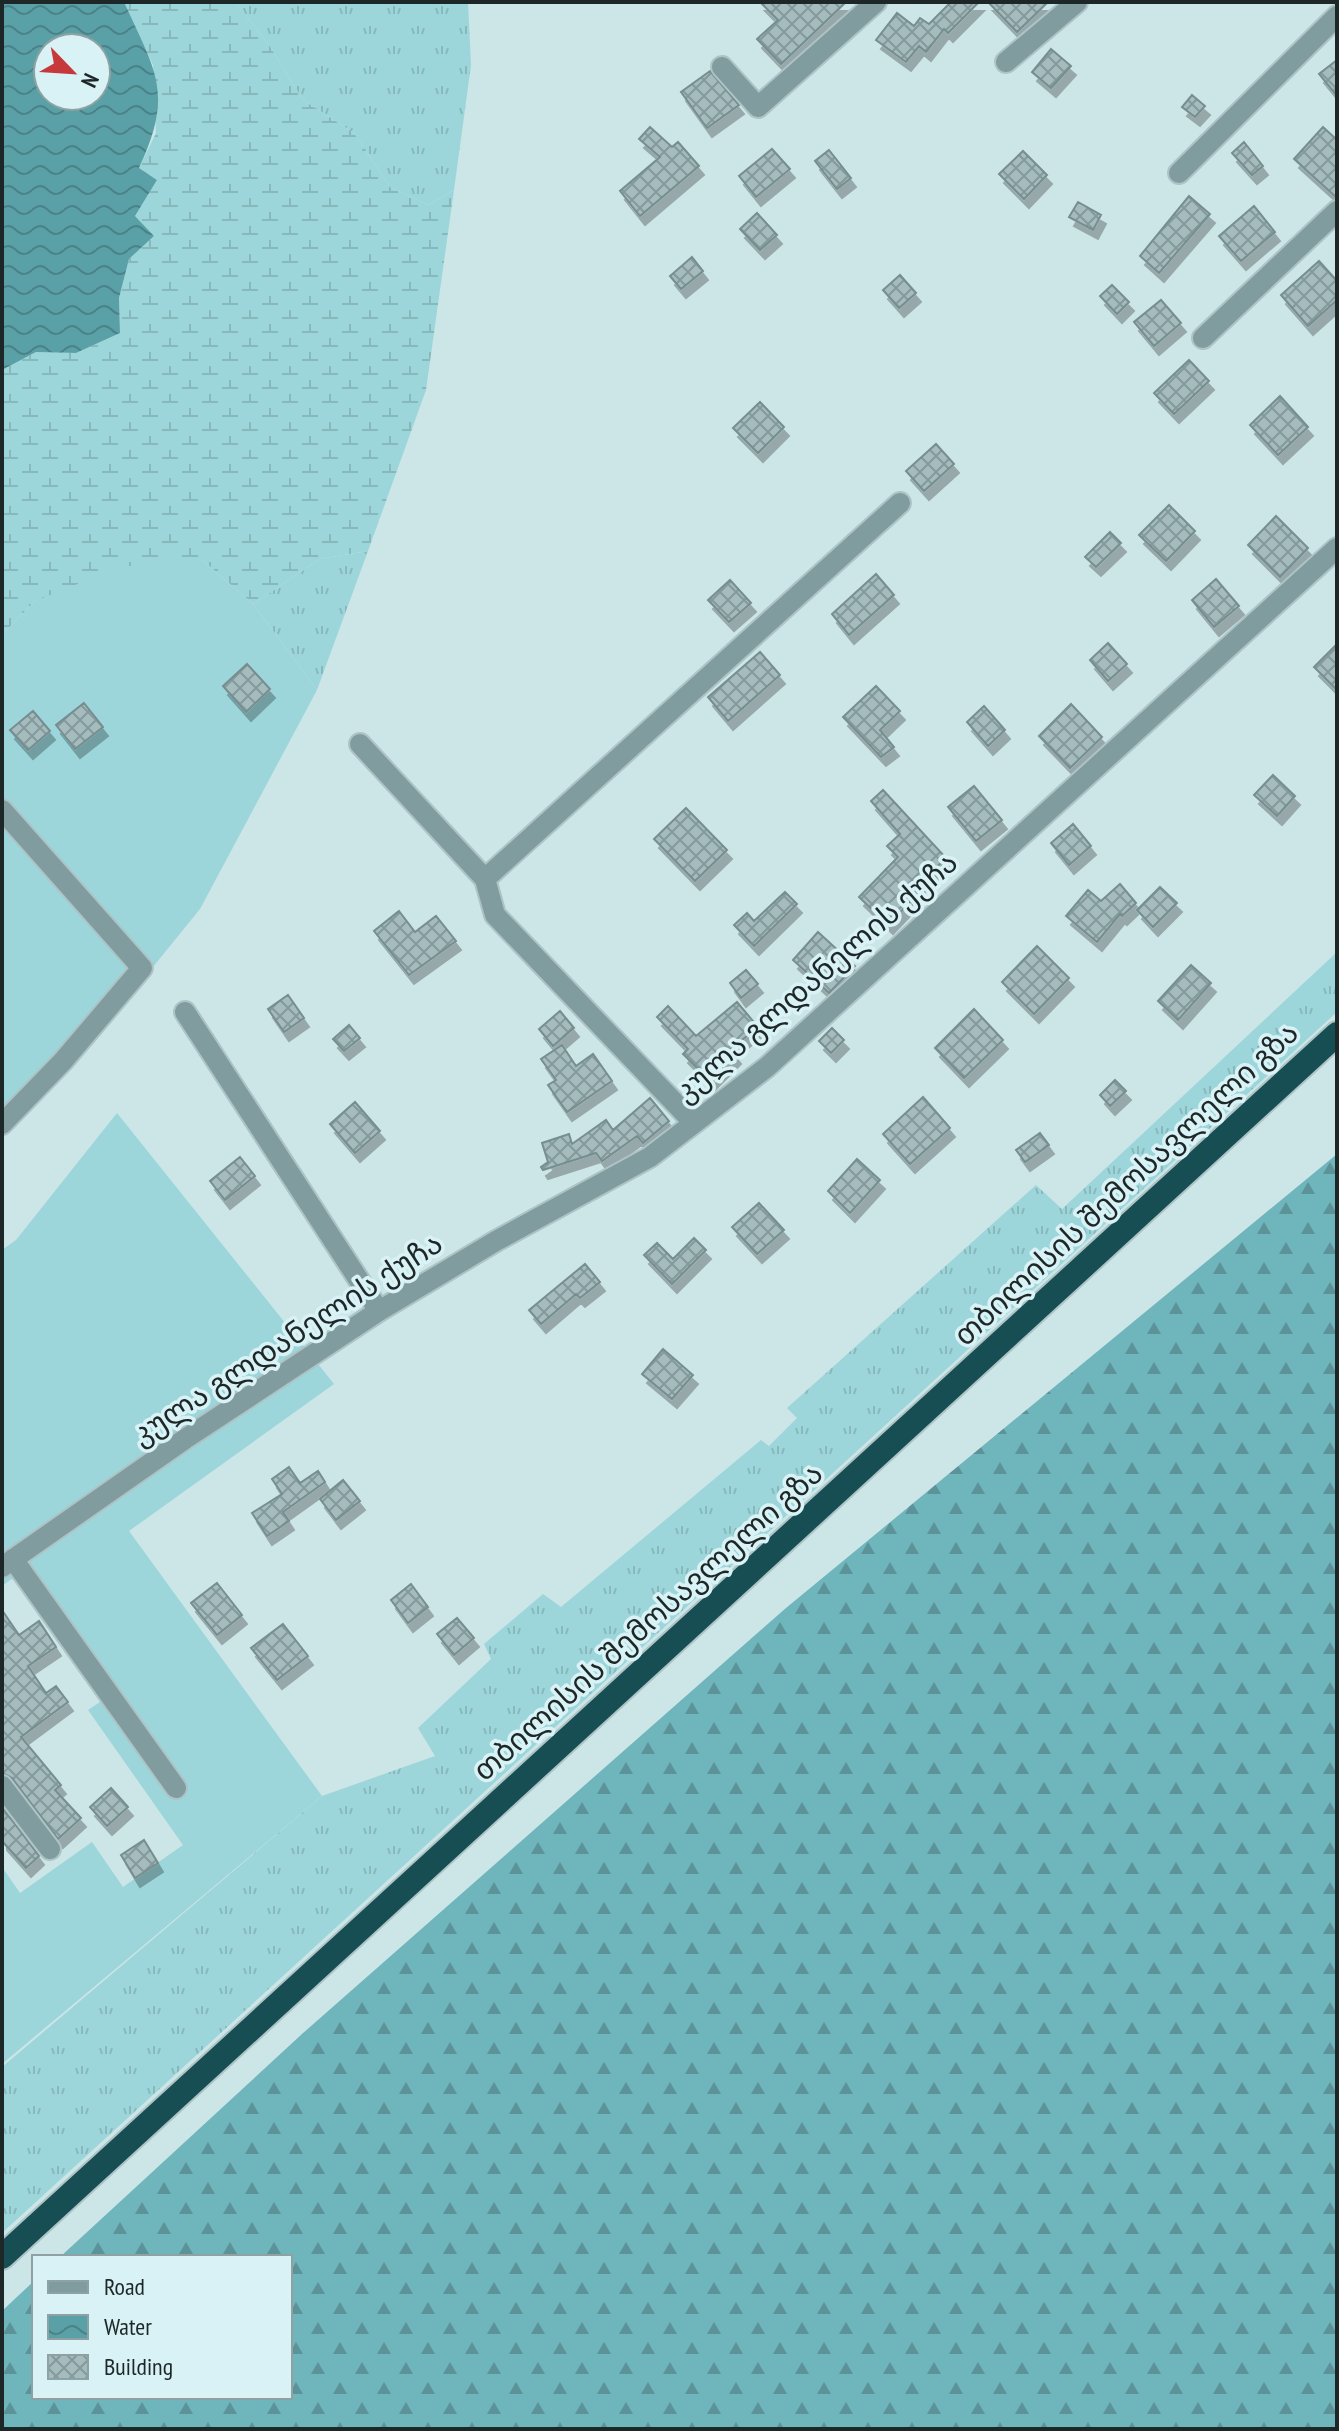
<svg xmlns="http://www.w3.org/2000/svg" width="1339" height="2431" font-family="'PT Sans Narrow','Noto Sans Georgian',sans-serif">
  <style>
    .grass { fill: url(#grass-tufts) }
    .forest { fill: url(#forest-firs) }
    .wetland { fill: url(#wetland-marsh) }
    .garden { fill: #9cd6db }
    .water { fill: url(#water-waves); fill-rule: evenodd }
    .building { fill: url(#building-cross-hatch); stroke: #778e90; stroke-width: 2; filter: url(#shadow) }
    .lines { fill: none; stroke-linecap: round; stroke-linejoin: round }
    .street-casing { stroke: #adc3c5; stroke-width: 24 }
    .highway-casing { stroke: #adc3c5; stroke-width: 28 }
    .street { stroke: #809c9f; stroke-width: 20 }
    .highway { stroke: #164e53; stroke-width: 24 }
    .labels { text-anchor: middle; stroke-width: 7; stroke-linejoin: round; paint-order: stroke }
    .street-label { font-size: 30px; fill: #1e2728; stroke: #d9f2f5 }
  </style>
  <defs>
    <pattern id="grass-tufts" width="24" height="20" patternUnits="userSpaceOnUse" patternTransform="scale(2)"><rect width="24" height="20" fill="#9cd6db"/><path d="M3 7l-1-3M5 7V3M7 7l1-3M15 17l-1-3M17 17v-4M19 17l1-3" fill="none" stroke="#86b8bc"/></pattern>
    <pattern id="forest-firs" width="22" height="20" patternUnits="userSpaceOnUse" patternTransform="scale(2)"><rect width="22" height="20" fill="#6fb5bc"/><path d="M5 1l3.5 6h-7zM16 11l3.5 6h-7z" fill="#5b9399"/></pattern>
    <pattern id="wetland-marsh" width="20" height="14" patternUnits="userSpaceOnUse" patternTransform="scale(2)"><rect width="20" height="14" fill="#9cd6db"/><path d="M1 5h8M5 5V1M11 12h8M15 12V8" fill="none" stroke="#86b8bc"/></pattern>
    <pattern id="water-waves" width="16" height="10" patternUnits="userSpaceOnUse" patternTransform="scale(2)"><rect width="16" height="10" fill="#5aa0a7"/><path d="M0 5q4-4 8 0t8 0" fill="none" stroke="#4a8288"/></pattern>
    <pattern id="building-cross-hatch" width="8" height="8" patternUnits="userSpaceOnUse" patternTransform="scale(2)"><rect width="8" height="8" fill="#a4bcbe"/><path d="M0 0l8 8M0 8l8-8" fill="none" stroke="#85999a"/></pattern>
    <filter id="shadow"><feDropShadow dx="5" dy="9" stdDeviation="0" flood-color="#0004"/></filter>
  </defs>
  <rect width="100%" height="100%" fill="#cce5e7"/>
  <!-- grass -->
  <path class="grass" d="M236,2H468L471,65L454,190L428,205L390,187L354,133L303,100L271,48Z
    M368,551L317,690L253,604L320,559Z
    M1337,952V1012L2,2233V2067L322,1796L435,1756L418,1728L491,1659L484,1644L543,1594L561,1607L761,1440L769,1446L797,1418L787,1408L1036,1185L1062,1209Z"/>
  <!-- forest -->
  <path class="forest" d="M1337,1154V2429H2V2311L34,2281V2397H290V2257H60L302,2034L786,1608Z"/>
  <!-- wetland -->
  <path class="wetland" d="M124,2H236L271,48L303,100L354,133L390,187L428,205L454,190L426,390L368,551L320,559L253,604L201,559L35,601L2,635V370L36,352L76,353L120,333L119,298L129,259L154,236L135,216L157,180L139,168L156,133L153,65Z"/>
  <!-- garden -->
  <path class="garden" d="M201,559L253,604L317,690L200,909L75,1063L2,1138V635L35,601L120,567Z
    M117,1113L334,1384L129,1531L322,1796L2,2064V1867L20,1893L92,1842L123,1887L183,1845L88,1710L103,1700L16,1576L2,1586V1250L16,1240Z"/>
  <!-- water -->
  <path class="water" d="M2,2H124C156,72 174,93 139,168L157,180L135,216L154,236L129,259L119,298L120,333L76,353L36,352L2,370ZM48,48H96V96H48Z"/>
  <!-- building -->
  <path class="building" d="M760,2H846L781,64L757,39L778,20Z
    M951,2H979L948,33L944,29L926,52L919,46L906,62L876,40L897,13L914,26L920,18L929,24Z
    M988,2H1048L1017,32Z
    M1051,49L1071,66L1051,88L1032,72Z
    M1337,60V96L1319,74Z
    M710,71L739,105L707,128L681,92Z
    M1192,95L1205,106L1195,117L1182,107Z
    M650,127L672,147L678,142L699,166L640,216L620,191L660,157L639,139Z
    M1323,127L1337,140V198L1294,159Z
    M1244,142L1263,166L1252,175L1232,153Z
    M772,149L790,169L756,197L739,176Z
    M829,150L851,178L837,189L815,161Z
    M1023,151L1047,175L1024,199L999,174Z
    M1189,196L1210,214L1159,273L1140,256Z
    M1078,202L1101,215L1093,230L1069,217Z
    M1254,206L1275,232L1241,261L1219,236Z
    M757,213L777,235L760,250L740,229Z
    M692,257L703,271L681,289L670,276Z
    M1319,261L1337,281V300L1308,326L1281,295Z
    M900,275L916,293L899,308L883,290Z
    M1112,285L1129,302L1117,314L1100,296Z
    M1161,300L1181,323L1154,346L1134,322Z
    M1189,360L1209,381L1174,414L1154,393Z
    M1280,396L1308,427L1278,455L1250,425Z
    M760,402L784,427L758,453L733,428Z
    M936,444L954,464L924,491L906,471Z
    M1169,505L1195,531L1166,561L1139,535Z
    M1276,516L1308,548L1280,577L1248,545Z
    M1110,532L1121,543L1096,567L1085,557Z
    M876,574L894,595L849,635L832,614Z
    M1216,579L1239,606L1214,627L1192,600Z
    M730,580L751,603L729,622L708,600Z
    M1108,643L1127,664L1108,681L1090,660Z
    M1337,644V690L1314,667Z
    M760,652L780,675L728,721L708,697Z
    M247,664L270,689L246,712L223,686Z
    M876,686L900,711L880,730L894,747L881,757L843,717Z
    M84,703L103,727L75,749L56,725Z
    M1071,704L1102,737L1070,768L1039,736Z
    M984,706L1005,730L988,746L967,722Z
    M33,711L50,731L28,750L10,730Z
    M1273,775L1295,796L1277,816L1254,795Z
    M974,786L1002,820L976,841L948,807Z
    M883,790L946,858L905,898L910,902L888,925L859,897L898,857L887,846L900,834L871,801Z
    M686,808L727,850L695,881L654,839Z
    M1073,824L1091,846L1069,865L1051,843Z
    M1120,884L1136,903L1122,916L1120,914L1097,942L1066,916L1088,890L1101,901Z
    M1160,887L1177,903L1153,927L1137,910Z
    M785,892L797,904L754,946L734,925L747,913L754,921Z
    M399,911L415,932L436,916L456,941L409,975L374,931Z
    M818,932L855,966L829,993L793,960Z
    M1037,946L1069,978L1034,1014L1002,982Z
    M1191,965L1211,983L1178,1020L1158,1001Z
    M746,970L758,984L741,998L730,983Z
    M288,995L304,1018L284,1032L268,1009Z
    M737,1002L758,1027L731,1049L736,1055L710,1081L683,1054L688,1049L657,1017L668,1006L696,1036Z
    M974,1009L1003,1040L964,1078L935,1048Z
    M560,1011L574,1028L553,1046L539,1029Z
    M349,1025L360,1038L344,1051L333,1039Z
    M832,1028L844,1040L831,1053L819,1041Z
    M562,1045L576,1066L593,1054L612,1081L567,1112L548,1085L556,1080L541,1059Z
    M1115,1080L1126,1091L1110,1106L1100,1095Z
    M923,1097L950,1128L910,1164L883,1134Z
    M650,1098L669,1121L643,1143L637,1136L602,1161L596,1153L543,1170L541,1167L548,1162L542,1143L569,1134L572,1144L606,1120L613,1130Z
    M355,1102L380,1131L355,1153L330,1124Z
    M1040,1133L1049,1145L1025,1162L1016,1150Z
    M240,1157L255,1176L225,1200L210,1181Z
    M857,1159L880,1180L850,1213L828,1191Z
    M759,1203L784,1230L757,1254L732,1227Z
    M694,1238L706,1250L672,1284L644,1255L657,1243L673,1259Z
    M585,1264L600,1282L580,1298L576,1294L541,1324L529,1310Z
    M663,1349L693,1375L672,1399L642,1374Z
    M289,1467L300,1483L318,1471L325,1482L283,1512L289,1521L267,1536L252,1513L282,1494L272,1479Z
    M343,1480L360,1501L336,1520L320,1499Z
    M217,1583L242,1615L217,1635L191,1603Z
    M411,1584L428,1607L408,1623L391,1600Z
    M2,1610L19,1635L39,1621L56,1647L28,1666L46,1693L56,1686L68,1702L21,1737L61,1785L55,1790L81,1818L58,1839L12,1778L2,1773Z
    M457,1618L474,1638L454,1655L437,1634Z
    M283,1624L308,1656L277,1680L251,1648Z
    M111,1788L128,1807L107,1826L90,1807Z
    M2,1807L39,1856L26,1868L2,1841Z
    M144,1840L158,1863L135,1878L121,1855Z"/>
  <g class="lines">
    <!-- street casing -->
    <g class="street-casing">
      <path id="street" d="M1006,62L1077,2
        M722,67L758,107L876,2
        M1179,173L1337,16
        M1203,338L1337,211
        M360,744L485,879L495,915L694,1123
        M2,810L142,968L63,1061L2,1124
        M485,879L900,503
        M185,1012L379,1311
        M13,1559L176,1788
        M2,1567L185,1439L379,1311L496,1241L650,1157L767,1067L1337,548
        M2,1786L50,1849"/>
    </g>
    <!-- highway casing -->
    <g class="highway-casing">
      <path id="highway" d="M2,2257L1337,1034"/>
    </g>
    <!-- street -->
    <use href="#street" class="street"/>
    <!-- highway -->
    <use href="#highway" class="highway"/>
  </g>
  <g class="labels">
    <!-- street labels -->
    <g class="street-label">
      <text transform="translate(816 977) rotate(-41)" y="10">კულა გლდანელის ქუჩა</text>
      <text transform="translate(1126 1184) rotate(-43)" y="10">თბილისის შემოსავლელი გზა</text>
      <text transform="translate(287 1339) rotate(-33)" y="10">კულა გლდანელის ქუჩა</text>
      <text transform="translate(648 1622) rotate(-42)" y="10">თბილისის შემოსავლელი გზა</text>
    </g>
  </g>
  <!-- border -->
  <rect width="1339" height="2431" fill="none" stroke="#1e2728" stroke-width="8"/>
  <!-- legend -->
  <rect x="32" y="2255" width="260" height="144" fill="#d9f2f5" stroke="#8ea1a3" stroke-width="2"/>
  <rect x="48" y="2281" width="40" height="12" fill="#809c9f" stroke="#8ea1a3" stroke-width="2"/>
  <text x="104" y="2295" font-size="24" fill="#1e2728">Road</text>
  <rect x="48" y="2315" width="40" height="24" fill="url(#water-waves)" stroke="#8ea1a3" stroke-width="2"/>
  <text x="104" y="2335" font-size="24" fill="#1e2728">Water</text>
  <rect x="48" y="2355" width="40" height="24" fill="url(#building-cross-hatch)" stroke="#8ea1a3" stroke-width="2"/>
  <text x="104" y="2375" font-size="24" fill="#1e2728">Building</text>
  <!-- north arrow -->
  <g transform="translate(72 72) rotate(115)"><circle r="38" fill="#d9f2f5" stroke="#8ea1a3" stroke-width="2"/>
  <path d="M0-6L14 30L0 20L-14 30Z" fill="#c7383d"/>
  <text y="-12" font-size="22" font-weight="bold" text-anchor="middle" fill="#1e2728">N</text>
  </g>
</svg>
